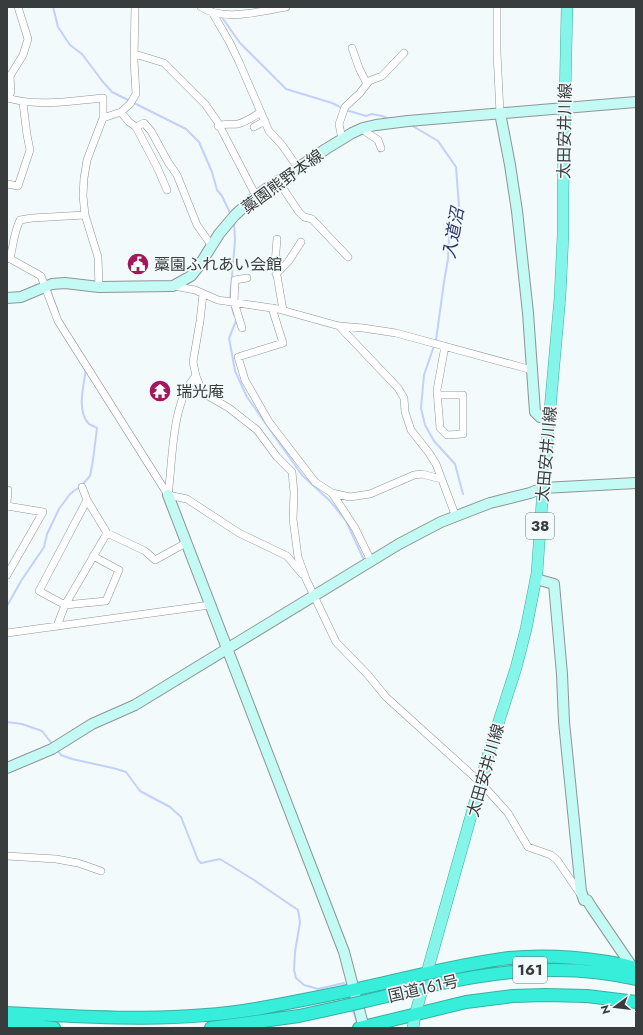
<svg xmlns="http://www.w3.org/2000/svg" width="643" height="1035" font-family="Jost,'Noto Sans JP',sans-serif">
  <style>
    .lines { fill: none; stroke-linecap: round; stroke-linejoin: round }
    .stream { stroke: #c2d0fc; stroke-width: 2 }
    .street-casing { stroke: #8e9596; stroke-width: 8 }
    .secondary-casing { stroke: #8e9596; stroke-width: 12 }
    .primary-casing { stroke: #37b0a3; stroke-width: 12 }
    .highway-casing { stroke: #37b0a3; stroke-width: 14 }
    .street { stroke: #fff; stroke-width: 7 }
    .secondary { stroke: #c3faf4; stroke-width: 10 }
    .primary { stroke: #86f5e9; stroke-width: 11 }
    .highway { stroke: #36eeda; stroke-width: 12 }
    .highway-bridge-casing { stroke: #37b0a3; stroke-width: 14; stroke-linecap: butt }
    .highway-bridge { stroke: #36eeda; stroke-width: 12 }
    .labels { text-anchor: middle; stroke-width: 3.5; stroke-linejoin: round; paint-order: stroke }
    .shield { fill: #f3fafb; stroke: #717575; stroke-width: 1 }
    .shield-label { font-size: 15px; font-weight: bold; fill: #393c3c }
    .street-label { font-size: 16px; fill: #393c3c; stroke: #f3fafb }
    .poi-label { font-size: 16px; fill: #393c3c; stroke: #f3fafb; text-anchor: start }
    .water-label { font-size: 17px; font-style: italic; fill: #283469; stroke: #f3fafb }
  </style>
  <rect width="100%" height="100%" fill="#f3fafb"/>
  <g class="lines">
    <!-- stream -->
    <path class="stream" d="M53,7L58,27L70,45L82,54L103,82L112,92L186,129L199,142L212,172L217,190L222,196L231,215
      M221,16L240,43L286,89L332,103L342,108
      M346,110L366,116L372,114L382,116L390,119
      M411,125L438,141L456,167L459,206L449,237L448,259L444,282L436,340L424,375L421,408L425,425L434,441L455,464L463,494
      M50,290L58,311
      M230,300L235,240L234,222
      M231,304L234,315
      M236,321L229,338L235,371L247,397L302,475L330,501L346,521L363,558
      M7,606L21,581L44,547L47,534L59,509L70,494L82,485L90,476L93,460L97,428C95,427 91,425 89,424C76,411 84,384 86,369
      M7,722L22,724L42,731L53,745
      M57,750L61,755L72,759L113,768L126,772L140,791L170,807L181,817L198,860L201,863L220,859L254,880L298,910L300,922L295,952L294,970L296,978L304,985L318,989L344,983L345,987
      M352,1008L358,1025"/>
    <!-- street casing -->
    <g class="street-casing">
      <path id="street" d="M18,7L28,39L23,55L10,76L11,92L7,98C39,107 70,101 103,98V118L87,160L84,178L83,196L85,215L98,257L99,287
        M201,7C224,22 261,11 286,7
        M497,7V53L500,113
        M212,12L230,43L240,64L269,131L282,145L298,168
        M352,48L359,68L367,84
        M135,54L164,63L205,104L217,121L256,196
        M121,112L129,122L136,127L144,123L151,131L168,162L177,175L197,225L212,246
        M103,118L121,112L130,104L136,94L134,60L135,7
        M218,126C225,123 231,125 238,124C246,122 253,117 261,112
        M136,127L157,167L167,190
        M254,127L265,121
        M363,128L366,132L378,140L381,148
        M342,139L339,124L345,107L360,93L369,81L382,76L404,53
        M278,181L299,212L304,217L312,219L348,257
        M7,184L18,186L30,150L27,135L23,103
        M277,239L275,264L283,310
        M7,257L41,276L58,321L168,495L187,499L239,533L287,556L302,574
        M10,259C13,246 14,232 20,220L32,218L85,215
        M276,274L288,262L301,242
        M174,286L195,290L218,300L278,309L339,326L363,328L396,333L532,370
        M203,294L200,321L193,362L196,376L203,393L229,408L257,430L277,457L292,472L294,493L293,519L298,557L306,579L336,642L368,675L386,697L481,783L508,813L528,847L551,855L557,860L581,895
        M272,308L283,343L238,357L245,380L269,422L315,482L332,493L350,497L370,494L414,475L422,474L441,479
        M339,326L398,388L404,398L405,412L411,430L429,453L436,464L456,517
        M242,328L234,302L235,280L247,278
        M437,395H463V434L447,435L440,428L437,390L445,346
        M82,487L87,500L107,533L145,551L155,560L186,543
        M7,490H8L7,503
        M332,493L355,528L371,561
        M168,495C173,460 171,402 196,376
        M87,500L39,591L65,605L106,601L119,570L93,556
        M7,506L43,512L7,575
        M57,626L65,605L107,533
        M7,633L210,605
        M7,856L56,859L78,863L101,871"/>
    </g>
    <!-- secondary casing -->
    <g class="secondary-casing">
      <path id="secondary" d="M500,113L510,165L517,211L528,313L535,412L540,417L549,418
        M7,298L21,297L52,284L65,283L99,287L173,286L191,276L199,266L219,234L235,215L256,196L326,149L352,133L363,128L376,125L408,121L636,102
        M168,495L344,952L364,1028
        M536,579L554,584L562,674L564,722L581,891L584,900H587L592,908L635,971
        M7,768L52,749L92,724L135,705L399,544L441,522L490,503L530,493L543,488L636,483"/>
    </g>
    <!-- primary casing -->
    <g class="primary-casing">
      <path id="primary" d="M413,1028L415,1015L489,752L516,668L526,629L537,573L543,488L560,297L563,235V193L567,7"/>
    </g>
    <!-- highway casing -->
    <g class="highway-casing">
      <path id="highway" d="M433,985C500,970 569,963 636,979
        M7,1013C90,1017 173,1023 256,1009C299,1001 341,993 384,983C425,974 467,963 509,958C549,954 597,958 636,968
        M7,1023L54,1028
        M211,1028L299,1016L349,1005
        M359,1028L466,1002L513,996L545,995L587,996L636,1002"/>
    </g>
    <!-- street -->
    <use href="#street" class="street"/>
    <!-- secondary -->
    <use href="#secondary" class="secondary"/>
    <!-- primary -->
    <use href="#primary" class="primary"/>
    <!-- highway -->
    <use href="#highway" class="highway"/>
    <!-- highway-bridge casing -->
    <g class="highway-bridge-casing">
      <path id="highway-bridge" d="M349,1005L433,985"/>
    </g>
    <!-- highway-bridge -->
    <use href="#highway-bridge" class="highway-bridge"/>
  </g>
  <!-- icons -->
  <defs>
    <g id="civic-disc" transform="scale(1.15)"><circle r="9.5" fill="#a3175d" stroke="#f3fafb"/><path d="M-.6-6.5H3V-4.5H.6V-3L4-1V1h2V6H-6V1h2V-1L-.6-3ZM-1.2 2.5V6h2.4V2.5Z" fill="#fff"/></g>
    <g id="temple-disc" transform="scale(1.15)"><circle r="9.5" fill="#a3175d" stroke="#f3fafb"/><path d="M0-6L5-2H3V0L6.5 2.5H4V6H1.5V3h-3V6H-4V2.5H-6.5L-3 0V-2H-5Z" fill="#fff"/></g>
  </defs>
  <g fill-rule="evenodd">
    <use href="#civic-disc" x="138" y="264"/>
    <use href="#temple-disc" x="160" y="391"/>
  </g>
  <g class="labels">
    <!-- shield labels -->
    <g class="shield">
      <rect x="526" y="513" width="28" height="26" rx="3"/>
      <rect x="513" y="957" width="34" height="26" rx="3"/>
    </g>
    <g class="shield-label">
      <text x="540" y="531">38</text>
      <text x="530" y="975">161</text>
    </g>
    <!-- street labels -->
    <g class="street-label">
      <text transform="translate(564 131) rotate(-89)" y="6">太田安井川線</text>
      <text transform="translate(282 181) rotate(-36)" y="6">藁園熊野本線</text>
      <text transform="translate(546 454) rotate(-85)" y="6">太田安井川線</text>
      <text transform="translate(485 770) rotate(-74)" y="6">太田安井川線</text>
      <text transform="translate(423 988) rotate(-13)" y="6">国道161号</text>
    </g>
    <!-- poi labels -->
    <g class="poi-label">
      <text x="154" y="270">藁園ふれあい会館</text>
      <text x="176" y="397">瑞光庵</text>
    </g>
    <!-- water labels -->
    <g class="water-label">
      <text transform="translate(453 233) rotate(-80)" y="6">入道沼</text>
    </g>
  </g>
  <!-- border -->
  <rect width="643" height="1035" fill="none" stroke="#393c3c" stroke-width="16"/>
  <!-- north arrow -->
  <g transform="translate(615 1007) rotate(255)" stroke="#f3fafb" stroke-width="3" paint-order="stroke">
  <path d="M0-3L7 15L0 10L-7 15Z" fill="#393c3c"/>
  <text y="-6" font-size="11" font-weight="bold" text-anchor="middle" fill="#393c3c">N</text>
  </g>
</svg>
